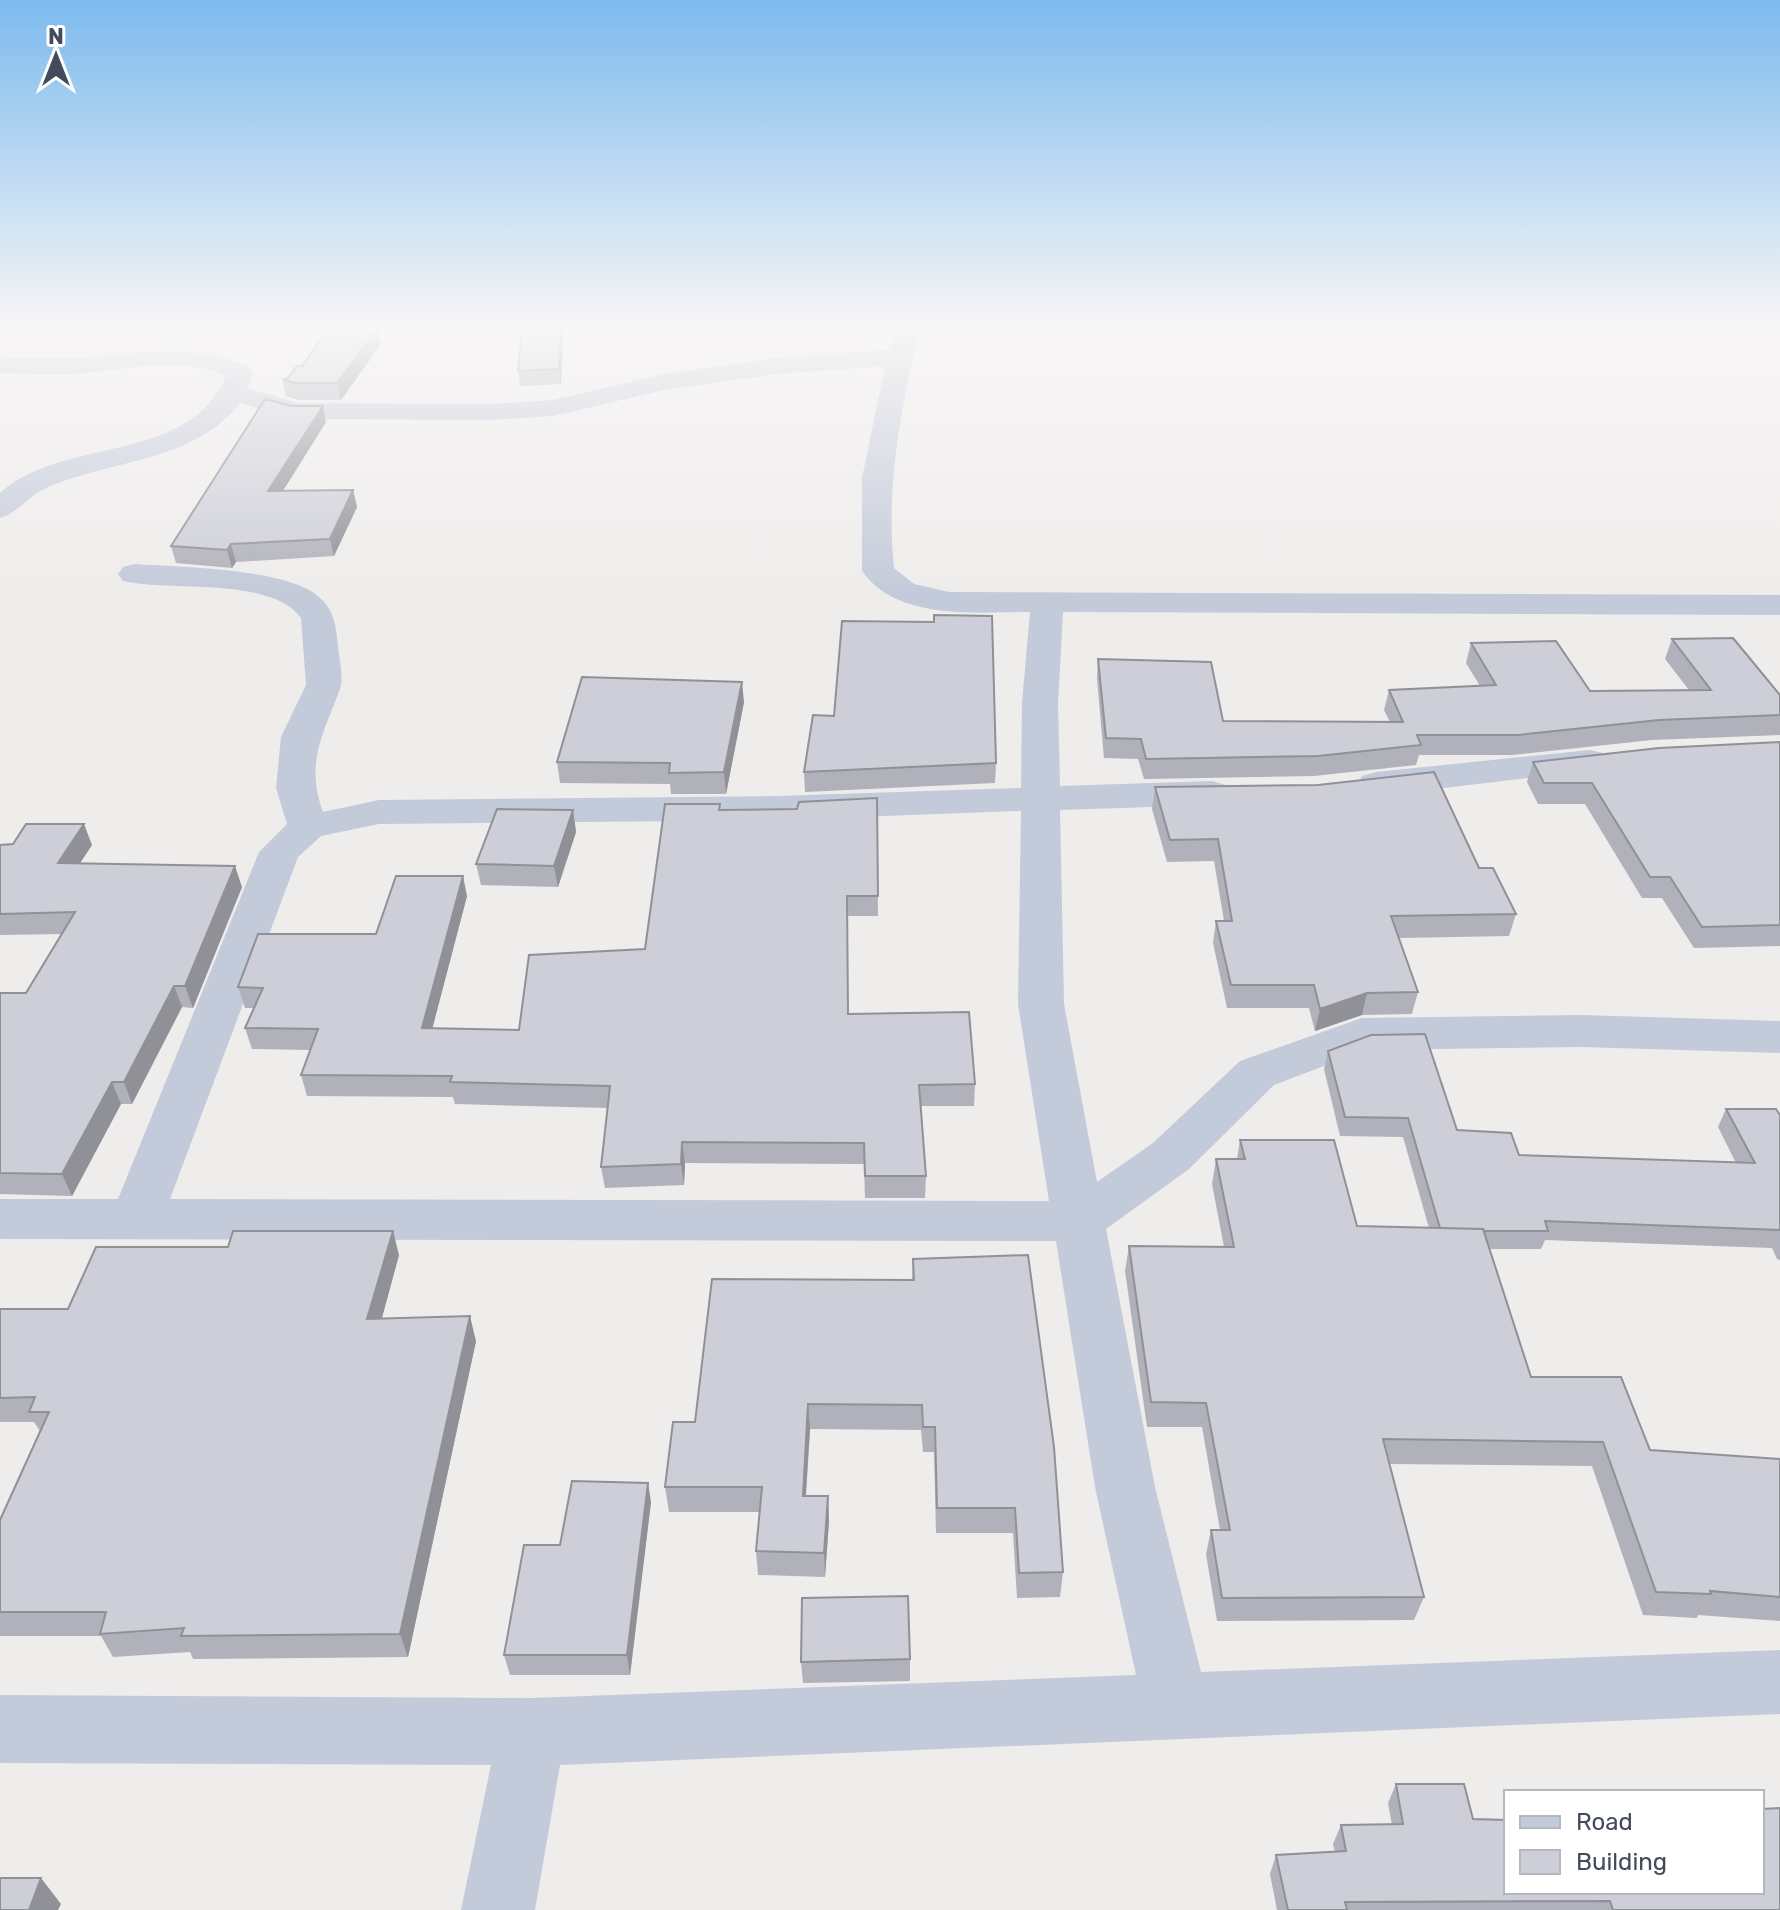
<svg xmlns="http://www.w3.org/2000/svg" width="1780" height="1910" font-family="Rubik,sans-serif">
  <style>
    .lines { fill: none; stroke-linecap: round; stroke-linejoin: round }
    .minor { fill: #c3cad9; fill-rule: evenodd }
    .wall { fill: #b0b1ba }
    .shaded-wall { fill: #909097 }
    .building { fill: #cdced8; stroke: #909097; stroke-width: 2 }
  </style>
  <rect width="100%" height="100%" fill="#efecec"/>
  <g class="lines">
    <!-- minor -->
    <path class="minor" d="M896,325H920C902,406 885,484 894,568L914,584L949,592L1780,595V615L1063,612L1058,703L1060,786L1212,781L1226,785L1232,793L1226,801L1212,805L1060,810L1064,1004L1097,1182L1153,1143L1240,1061L1362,1018L1582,1015L1780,1021V1053L1582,1047L1366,1050L1274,1085L1189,1169L1106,1229L1155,1487L1201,1672L1780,1650V1714L560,1765L535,1910H461L491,1765L0,1763V1695L532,1698L1136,1675L1095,1487L1056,1241L0,1239V1199H118L259,852L287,824L276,788L281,737L306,685L301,618C271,576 169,592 123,581L118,574L123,567L134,564C176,567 289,568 319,597C335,611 336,627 338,647C339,659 344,677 340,689C323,735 305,762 323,812L379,800L777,796L1021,788L1022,703L1030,612C976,612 897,621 862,571V478L885,366L776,374L664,390L553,416L493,420L296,419L240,403C193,463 111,459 46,488C28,496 18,513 0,518V493C65,435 187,466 226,376C181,355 123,370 76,374C50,376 25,373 0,373V357C25,358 49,360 74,358C133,354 193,341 249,367L253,373L247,388L298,403L493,404L553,400L664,374L776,358L889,350ZM1021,811L1018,1004L1049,1201L170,1199L298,857L321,836L379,824L777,820Z
      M1590,750L1603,753L1609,761L1603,769L1376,796L1362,792L1357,784L1362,776L1376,772Z"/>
  </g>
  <!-- wall -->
  <path class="wall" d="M378,327L381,344L341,400H298L286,396L282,379H287L302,366Z
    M563,339L561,384L520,386L518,371Z
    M326,422L283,491L353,490L357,507L334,556L236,562L232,568L176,563L171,546Z
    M1672,639L1780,695V735L1652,740L1512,755H1419L1416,765L1314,776L1144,779L1138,759L1104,758L1097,679L1098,659L1223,721L1390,722L1384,710L1389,690L1480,686L1466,663L1471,643L1590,691L1689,690L1665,659Z
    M744,702L726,794H671L670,784L560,783L557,762Z
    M1780,742V946L1694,948L1662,898H1642L1585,804H1538L1527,782L1533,762Z
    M996,763L995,783L805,792L804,772Z
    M1155,787L1479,868L1516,914L1509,936L1399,938L1418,992L1412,1014L1362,1015L1315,1031L1309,1008H1227L1213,943L1216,921H1224L1214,861L1167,862L1152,809Z
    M877,798L878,916H847L848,1014L975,1084L974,1106H921L926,1176L925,1198H865L864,1164L685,1163L684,1185L605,1188L601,1167L608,1108L455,1104L453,1097L307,1096L301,1075L310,1050L252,1049L245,1028L254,1008H245L238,987L376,934L467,896L432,1028L519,1030L645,949L720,810L797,809Z
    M573,810L576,832L558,887L481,885L476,864Z
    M0,845H92L80,863L242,887L193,1008L182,1007L132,1104H121L72,1196L0,1194V993H26L62,934L0,935Z
    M1328,1051L1457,1130L1519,1155L1736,1163L1718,1127L1726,1109L1780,1115V1260L1777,1259L1772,1248L1545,1240L1541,1249H1490L1531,1377L1650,1450L1780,1459V1621L1698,1615L1697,1618L1643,1615L1592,1466L1389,1464L1424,1597L1414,1620L1217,1621L1206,1554L1211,1530H1220L1202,1427H1147L1125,1271L1129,1246L1224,1247L1212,1184L1216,1159H1237L1240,1140L1357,1226L1429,1228L1403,1137L1340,1136L1324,1069Z
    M399,1255L382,1318L476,1341L408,1657L193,1659L190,1652L113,1657L101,1636H0V1520L40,1431L34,1422H0V1309H68Z
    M913,1259L1063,1572L1060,1597L1017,1598L1013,1533H936L934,1452H923L921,1430L810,1429L806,1496H828L829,1521L825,1577L758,1575L756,1551L760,1512H669L665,1487L695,1422L912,1280Z
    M651,1502L630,1675H510L504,1655Z
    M910,1659V1681L803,1683L801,1662Z
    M1396,1784L1473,1819L1506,1892L1779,1808L1780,1807V1910H1277L1270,1874L1276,1855L1335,1852L1333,1844L1341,1825H1392L1388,1803Z"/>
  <!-- shaded-wall -->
  <path class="shaded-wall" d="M561,325L563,339L561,384L559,369Z
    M378,327L381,344L341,400L337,383Z
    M323,406L326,422L272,508L268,491Z
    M353,490L357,507L334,556L330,539Z
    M231,544L236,562L232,568L227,550Z
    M742,682L744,702L726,794L724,772Z
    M573,810L576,832L558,887L554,866Z
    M84,824L92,845L66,884L58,863Z
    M235,866L242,887L193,1008L185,986Z
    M463,876L467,896L427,1049L422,1028Z
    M174,986L182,1007L132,1104L124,1082Z
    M1367,993L1362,1015L1315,1031L1320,1009Z
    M112,1082L121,1104L72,1196L62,1174Z
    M682,1142L685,1163L684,1185L681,1164Z
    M393,1231L399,1255L375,1343L367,1319Z
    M470,1316L476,1341L408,1657L400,1634Z
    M808,1404L810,1429L804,1521L803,1496Z
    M648,1483L651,1502L630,1675L627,1655Z
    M828,1496L829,1521L825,1577L824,1553Z
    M41,1878L61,1904L58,1910H29Z"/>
  <!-- building -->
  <path class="building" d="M561,325L559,369L518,371L522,330Z
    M330,326L378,327L337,383H295L282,379H287L297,366H302Z
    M265,399L292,406H323L268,491L353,490L330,539L231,544L227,550L171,546Z
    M934,615L992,616L996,763L804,772L813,715L834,716L842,621L934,622Z
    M1733,638L1780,695V715L1659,720L1518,735H1417L1421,745L1318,756L1146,759L1141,739L1106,738L1098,659L1211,662L1223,721L1403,722L1389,690L1496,685L1471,643L1556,641L1590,691L1711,690L1672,639Z
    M582,677L742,682L724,772L669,773L670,763L557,762Z
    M1780,742V925L1702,927L1670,877H1650L1592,783H1544L1533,762L1659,748Z
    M1434,772L1479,868H1493L1516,914L1391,916L1418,992L1367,993L1320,1009L1314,985H1231L1216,921H1232L1218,839L1170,840L1155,787L1318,785Z
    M877,798L878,896H847L848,1014L969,1012L975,1084L919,1085L926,1176H865L864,1143L682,1142L681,1164L601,1167L610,1086L450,1082L452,1076L301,1075L318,1029L245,1028L263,988L238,987L258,934H376L396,876H463L422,1028L519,1030L529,955L645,949L665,804H720L719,810L797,809L799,802Z
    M497,809L573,810L554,866L476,864Z
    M26,824H84L58,863L235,866L185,986H174L124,1082H112L62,1174L0,1173V993H26L75,912L0,914V845L13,844Z
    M1425,1034L1457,1130L1511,1133L1519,1155L1755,1163L1726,1109H1776L1780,1115V1230L1545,1221L1548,1231H1484L1483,1229L1440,1228L1408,1118L1345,1117L1328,1051L1371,1035Z
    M1240,1140H1334L1357,1226L1483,1229L1531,1377H1621L1650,1450L1780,1459V1597L1710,1591L1711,1594L1656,1592L1603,1442L1383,1439L1424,1597L1222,1598L1211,1530H1230L1206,1403L1151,1402L1129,1246L1234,1247L1216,1159H1245Z
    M233,1231H393L367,1319L470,1316L400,1634L181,1636L184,1628L100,1634L106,1612H0V1520L49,1412H29L35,1397L0,1398V1309H68L96,1247H228Z
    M1028,1255L1054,1447L1063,1572L1019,1573L1015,1508H937L935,1427H923L922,1405L808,1404L803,1496H828L824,1553L756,1551L762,1487H665L673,1422H695L712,1279L914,1280L913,1259Z
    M572,1481L648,1483L627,1655H504L524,1545H560Z
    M908,1596L910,1659L801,1662L802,1598Z
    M1396,1784H1464L1473,1819L1506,1820V1892H1762V1809L1780,1808V1910H1613L1610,1901L1345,1902L1347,1910H1288L1276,1855L1346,1851L1341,1825L1403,1824Z
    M0,1878H41L29,1910H0Z"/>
  <!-- sky -->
  <linearGradient id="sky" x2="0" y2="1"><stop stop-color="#7cbaee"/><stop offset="0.55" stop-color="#f8f6f6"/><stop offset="1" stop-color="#f8f6f6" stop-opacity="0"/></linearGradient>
  <rect width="1780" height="592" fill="url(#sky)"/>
  <!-- legend -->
  <rect x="1504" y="1790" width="260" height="104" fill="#ffffff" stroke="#b3b7be" stroke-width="2"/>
  <rect x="1520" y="1816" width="40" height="12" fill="#c3cad9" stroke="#b3b7be" stroke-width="2"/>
  <text x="1576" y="1830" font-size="24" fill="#424a5c">Road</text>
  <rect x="1520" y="1850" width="40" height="24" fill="#cdced8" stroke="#b3b7be" stroke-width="2"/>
  <text x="1576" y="1870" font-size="24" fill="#424a5c">Building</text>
  <!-- north arrow -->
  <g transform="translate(56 56)" stroke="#ffffff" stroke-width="6" paint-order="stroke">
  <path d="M0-6L14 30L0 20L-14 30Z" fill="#424a5c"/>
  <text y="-12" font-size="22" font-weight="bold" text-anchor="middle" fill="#424a5c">N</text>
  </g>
</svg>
